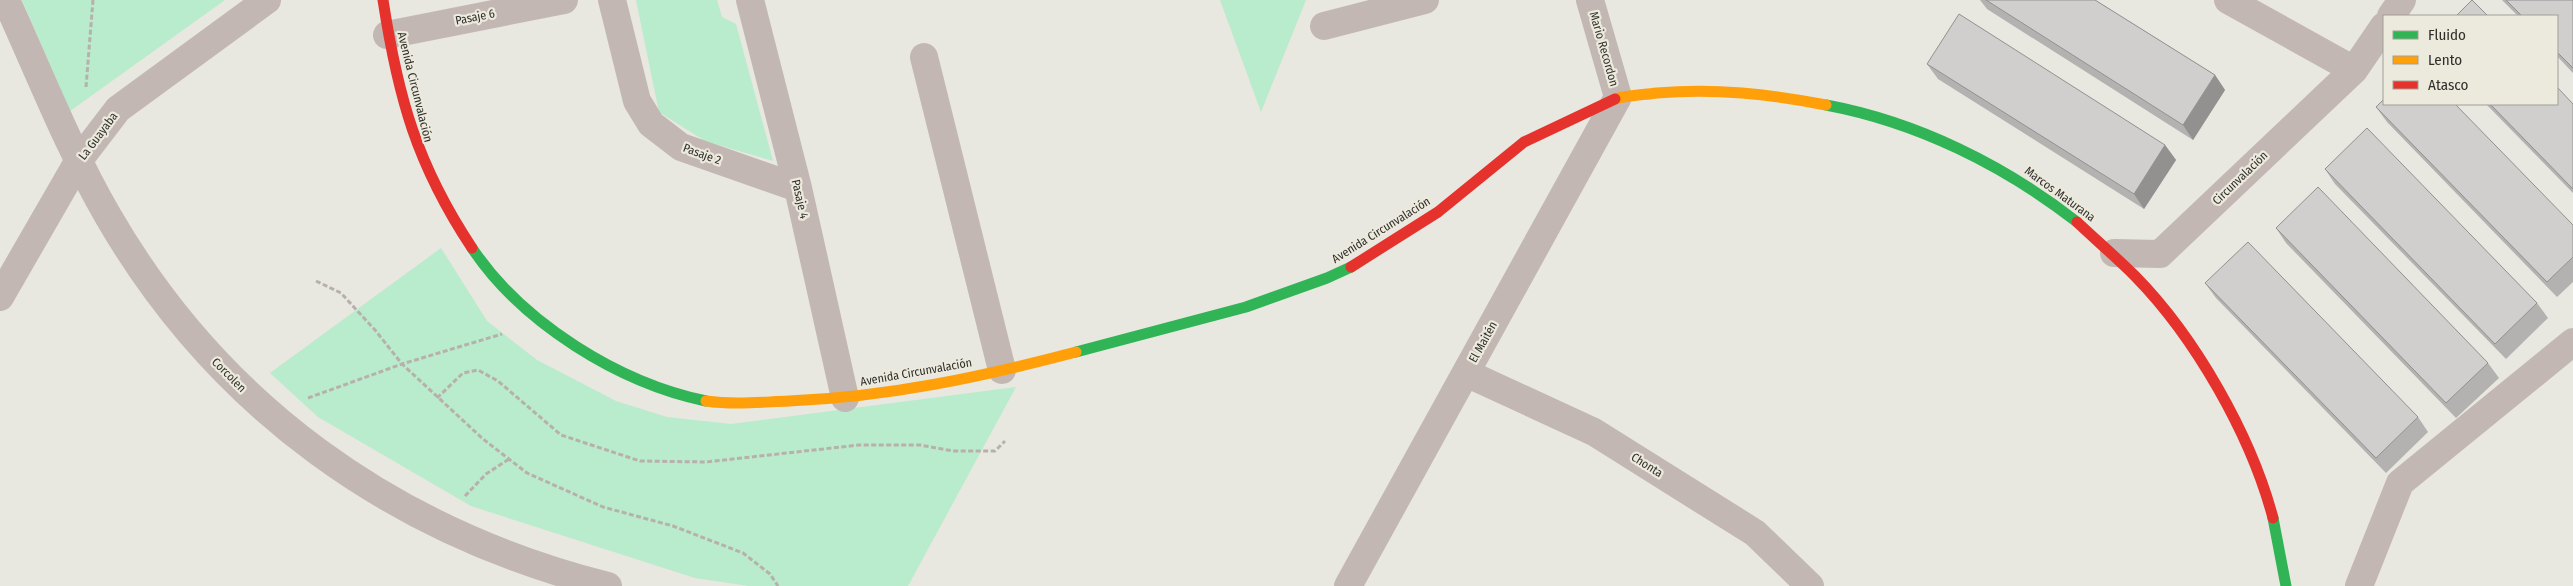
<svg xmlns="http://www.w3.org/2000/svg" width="2573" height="586" font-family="'Fira Sans Condensed',sans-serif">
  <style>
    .green { fill: #b9ebcd }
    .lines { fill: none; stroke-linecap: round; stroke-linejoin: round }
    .path { stroke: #b8b0ab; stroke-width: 3; stroke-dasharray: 5 2.5; stroke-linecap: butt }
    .street { stroke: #c3b7b3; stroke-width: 28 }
    .fast { stroke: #30b455; stroke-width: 11 }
    .slow { stroke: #ff9f0a; stroke-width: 11 }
    .jam { stroke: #e5322d; stroke-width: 11 }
    .wall { fill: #b3b2b1 }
    .shaded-wall { fill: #929190 }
    .building { fill: #d0cfce; stroke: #929190 }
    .labels { text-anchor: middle; stroke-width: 4.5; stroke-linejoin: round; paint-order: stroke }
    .street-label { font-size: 12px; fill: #302f2b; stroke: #ece9dd }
  </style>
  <rect width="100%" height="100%" fill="#e8e7e0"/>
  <!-- green -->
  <path class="green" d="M22,0H225L70,111Z
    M636,0H717L722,17L736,24L773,161L705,141L659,112Z
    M1220,0H1306L1261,112Z
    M441,248L487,321L537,360L616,401L667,417L731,424L1016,387L908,586H749L695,578L471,506L318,417L270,373Z"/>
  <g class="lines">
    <!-- path -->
    <path class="path" d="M86,87L93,0
      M316,281L341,293L375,330L402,364L483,439L527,473L603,507L673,526L743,553L770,574L778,586
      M308,398L402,364L502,334
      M437,398L463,373L478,370L498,381L561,435L640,461L706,462L859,445H920L953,451H995L1005,441
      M465,496L486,474L509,459"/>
    <!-- street -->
    <path class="street" d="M6,0C39,72 68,147 108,216C219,408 394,532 608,586
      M612,0L637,101L651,124L681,147L798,188
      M750,0L798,188L845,398
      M2228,0L2354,70
      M2391,16L2402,0
      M1324,26L1425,0
      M387,35L564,0
      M924,57L1002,370
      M2114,253L2160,254L2354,70L2384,26
      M0,297L79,160L118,109L267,0
      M1466,373L1594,432L1755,533L1810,586
      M1348,586L1618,97L1590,0
      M2359,586L2400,483L2573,342"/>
    <!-- fast -->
    <path class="fast" d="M1826,105C1917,122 2004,165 2077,222
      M472,248C522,323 619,383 706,401
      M1076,352L1246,307L1327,278L1351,267
      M2273,518L2286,586"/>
    <!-- slow -->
    <path class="slow" d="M1615,99C1628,95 1643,95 1657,93C1715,88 1769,94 1826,105
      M706,401C734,405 761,402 789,401C888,397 981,377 1076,352"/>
    <!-- jam -->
    <path class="jam" d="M383,0C398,98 417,165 472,248
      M2077,222C2096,240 2117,258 2135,276C2195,337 2251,435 2273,518
      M1351,267L1438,212L1524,142L1615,99"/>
  </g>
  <!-- wall -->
  <path class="wall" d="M1980,0H2095L2215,75L2225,90L2193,140L1987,9Z
    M2502,0H2573V73L2557,56V16H2518Z
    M1927,64L2165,145L2176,160L2144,209L1938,79Z
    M2486,104H2573V193Z
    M2376,107L2573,225V282L2557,297L2387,122Z
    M2325,169L2537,303L2548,318L2506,359L2335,184Z
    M2276,228L2488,363L2499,378L2456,418L2286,243Z
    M2205,283L2418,417L2428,432L2386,473L2216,298Z"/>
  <!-- shaded-wall -->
  <path class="shaded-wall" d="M2215,75L2225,90L2193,140L2183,125Z
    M2165,145L2176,160L2144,209L2134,194Z"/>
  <!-- building -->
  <path class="building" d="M1986,0H2095L2215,75L2183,125Z
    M2472,0L2488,16H2456Z
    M2506,0H2573V68L2557,52V16H2522Z
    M1959,14L2165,145L2134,194L1927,64Z
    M2557,87L2573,104V189L2490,104H2557Z
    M2384,99V104H2455L2573,225V257L2547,282L2376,107Z
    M2367,128L2537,303L2495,344L2325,169Z
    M2318,187L2488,363L2446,403L2276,228Z
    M2248,242L2418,417L2376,458L2205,283Z"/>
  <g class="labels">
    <!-- street labels -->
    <g class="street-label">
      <text transform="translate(475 17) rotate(-11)" y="4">Pasaje 6</text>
      <text transform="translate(1604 49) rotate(74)" y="4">Mario Recordon</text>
      <text transform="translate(415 87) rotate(76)" y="4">Avenida Circunvalación</text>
      <text transform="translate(98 136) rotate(-53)" y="4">La Guayaba</text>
      <text transform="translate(702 154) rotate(20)" y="4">Pasaje 2</text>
      <text transform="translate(2240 178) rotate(-44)" y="4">Circunvalación</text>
      <text transform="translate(2060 194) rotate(36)" y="4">Marcos Maturana</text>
      <text transform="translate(800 199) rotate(77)" y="4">Pasaje 4</text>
      <text transform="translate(1381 230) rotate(-32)" y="4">Avenida Circunvalación</text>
      <text transform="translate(1483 342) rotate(-61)" y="4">El Maitén</text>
      <text transform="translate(916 372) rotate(-10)" y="4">Avenida Circunvalación</text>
      <text transform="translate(229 375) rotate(45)" y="4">Corcolen</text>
      <text transform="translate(1647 465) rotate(32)" y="4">Chonta</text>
    </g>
  </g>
  <!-- legend -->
  <rect x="2383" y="15" width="175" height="90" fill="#ece9dd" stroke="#a19f96"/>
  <rect x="2393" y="31" width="25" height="8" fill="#30b455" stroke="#a19f96"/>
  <text x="2428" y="40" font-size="15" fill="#302f2b">Fluido</text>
  <rect x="2393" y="56" width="25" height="8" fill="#ff9f0a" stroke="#a19f96"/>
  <text x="2428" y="65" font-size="15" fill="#302f2b">Lento</text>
  <rect x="2393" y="81" width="25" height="8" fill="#e5322d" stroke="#a19f96"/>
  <text x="2428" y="90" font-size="15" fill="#302f2b">Atasco</text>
</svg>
